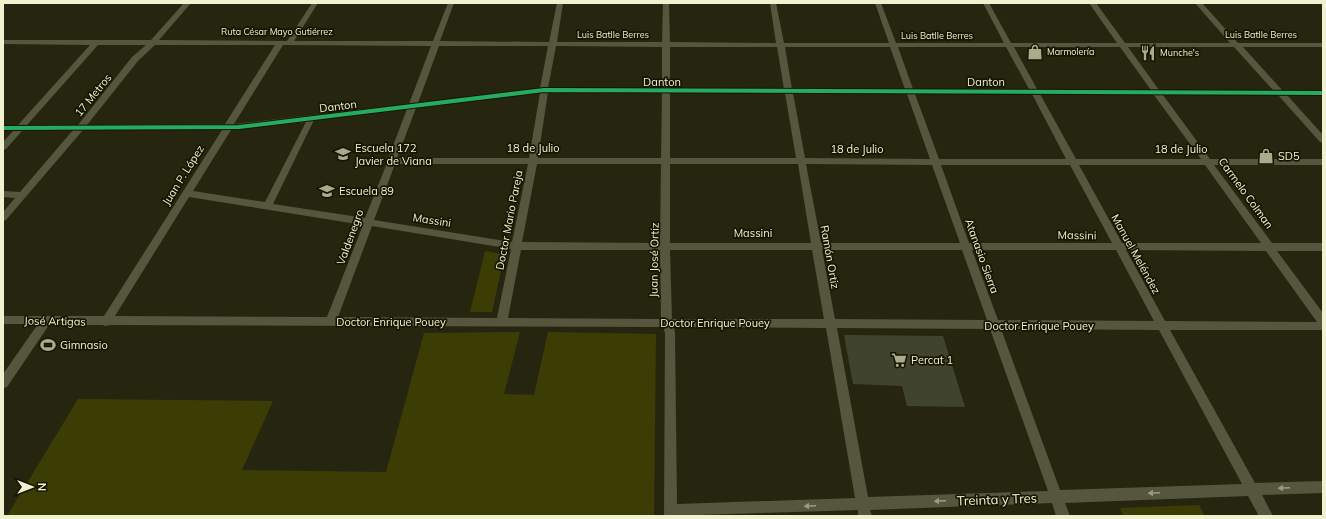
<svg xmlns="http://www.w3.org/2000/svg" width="1326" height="519" font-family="Mulish,sans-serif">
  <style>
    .green { fill: #3c3d05 }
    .building { fill: #40442d }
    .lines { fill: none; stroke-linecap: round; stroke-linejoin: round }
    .minor { fill: #55563d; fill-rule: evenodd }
    .cycleway-casing { stroke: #161600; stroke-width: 6 }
    .cycleway { stroke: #26ab63; stroke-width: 4 }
    .oneway { fill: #9b9c7f }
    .labels { text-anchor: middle; stroke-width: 3.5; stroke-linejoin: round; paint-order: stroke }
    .far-street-label { font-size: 9px; fill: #f0f2cf; stroke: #161600 }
    .far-poi-label { font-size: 9px; fill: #f0f2cf; stroke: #161600; text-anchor: start }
    .street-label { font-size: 11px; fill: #f0f2cf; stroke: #161600 }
    .poi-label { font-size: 11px; fill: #f0f2cf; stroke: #161600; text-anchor: start }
    .near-street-label { font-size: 13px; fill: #f0f2cf; stroke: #161600 }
  </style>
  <rect width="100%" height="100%" fill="#262610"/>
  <!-- green -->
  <path class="green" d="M485,251L502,254L504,257L492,312H470Z
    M520,332L504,394L534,395L548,332L656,334L654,516H7L78,399L273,401L242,470L386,472L424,333Z
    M1199,505L1205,516H1123L1120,508Z"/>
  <!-- building -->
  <path class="building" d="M844,335L943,336L965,407L907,406L902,386L853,384Z"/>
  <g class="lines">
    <!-- minor -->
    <path class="minor" d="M184,3H191L159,40L287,41L312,3H318L294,41H433L448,3H454L440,41L549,42L557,3H563L557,42H662L663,3H669L670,42L776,43L770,3H776L784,43H889L875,3H881L896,43H1004L983,3H989L1011,43H1117L1089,3H1096L1125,43H1230L1195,3H1202L1238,43H1323V47H1243L1282,90L1323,91V95H1287L1323,135V143L1320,142L1278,95H1163L1210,159H1323V165H1214L1272,243H1323V251H1277L1323,313V330H1170L1255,483L1323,481V493L1262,495L1273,516H1259L1248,496L1065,503L1070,516H1056L1052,503L870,510L872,516H858V510L664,516L665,333L663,327L110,325L106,326L102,325H49L7,387L3,388V374L38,324H3V316H104L222,130H83L6,220L3,221V212L15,198L3,197V191L20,192L73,130L22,131L6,149L3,150V142L13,131H3V125H18L90,45L3,44V40H151ZM98,45H146L132,57L78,125H27ZM155,45H275L225,124L87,125L138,61ZM283,45L431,46L409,104L234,124ZM439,46H548L540,88L418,103ZM556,46L662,47V88H548ZM670,47H777L784,89L670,88ZM785,47H890L905,89H792ZM898,47H1006L1029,89H913ZM1014,47H1120L1151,90L1037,89ZM1128,47H1234L1273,90H1159ZM548,92L662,93L661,158H538ZM540,93L529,158H397L416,108ZM670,93H785L796,158H670ZM793,93L907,94L930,159L805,158ZM915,94H1032L1066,159H939ZM1040,94L1154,95L1201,159H1076ZM407,109L388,159L386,161L387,163L365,218L273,204L314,120ZM306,122L265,202L193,191L231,130ZM395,164H528L512,242L374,220ZM537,164H661L660,243L522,242ZM670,164H798L811,243H670ZM806,164L932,165L960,243H821ZM941,165H1070L1112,243H969ZM1079,165H1205L1261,243H1122ZM189,197L363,225L327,317L115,316ZM372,226L511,249L497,318L338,317ZM521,250H660L661,319L508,318ZM670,250H812L824,319H672ZM822,250H962L987,320L835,319ZM972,250H1116L1154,321L998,320ZM1126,250L1266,251L1317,322L1165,321ZM674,327L826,328L855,498L677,504L675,333ZM837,328L990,329L1048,491L868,497ZM1001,329L1159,330L1242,484L1060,490Z"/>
    <!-- cycleway casing -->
    <g class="cycleway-casing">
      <path id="cycleway" d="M3,128L239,127L544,90L1323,93"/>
    </g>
    <!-- cycleway -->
    <use href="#cycleway" class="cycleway"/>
  </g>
  <!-- one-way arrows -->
  <defs><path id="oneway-solid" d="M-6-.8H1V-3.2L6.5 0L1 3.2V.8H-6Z"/></defs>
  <g class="oneway">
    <use href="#oneway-solid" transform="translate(1284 488) rotate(178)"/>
    <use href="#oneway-solid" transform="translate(1154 493) rotate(178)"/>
    <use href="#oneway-solid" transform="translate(940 501) rotate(178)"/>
    <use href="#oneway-solid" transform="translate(810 506) rotate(178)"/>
  </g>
  <!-- icons -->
  <defs>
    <g id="shop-bare" transform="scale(1.2)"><path d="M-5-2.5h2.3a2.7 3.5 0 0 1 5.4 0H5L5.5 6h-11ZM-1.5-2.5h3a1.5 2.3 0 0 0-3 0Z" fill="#a9ab8c" stroke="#161600" stroke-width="2.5" paint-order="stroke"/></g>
    <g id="restaurant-bare" transform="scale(1.2)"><path d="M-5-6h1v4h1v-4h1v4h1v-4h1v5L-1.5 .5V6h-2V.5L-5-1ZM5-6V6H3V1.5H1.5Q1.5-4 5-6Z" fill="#a9ab8c" stroke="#161600" stroke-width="2.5" paint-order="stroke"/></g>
    <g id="school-bare" transform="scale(1.2)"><path d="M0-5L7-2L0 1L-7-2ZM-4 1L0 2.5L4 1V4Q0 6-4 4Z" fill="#a9ab8c" stroke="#161600" stroke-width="2.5" paint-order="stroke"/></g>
    <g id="stadium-bare" transform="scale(1.2)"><path d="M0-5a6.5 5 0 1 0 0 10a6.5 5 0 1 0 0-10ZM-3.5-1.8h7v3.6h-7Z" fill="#a9ab8c" stroke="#161600" stroke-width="2.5" paint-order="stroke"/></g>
    <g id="supermarket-bare" transform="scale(1.2)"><path d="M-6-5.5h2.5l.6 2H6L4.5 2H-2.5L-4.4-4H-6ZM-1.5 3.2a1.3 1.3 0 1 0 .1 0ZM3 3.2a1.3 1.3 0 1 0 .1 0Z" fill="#a9ab8c" stroke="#161600" stroke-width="2.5" paint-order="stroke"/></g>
  </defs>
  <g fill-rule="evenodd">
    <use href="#shop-bare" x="1035" y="52"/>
    <use href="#restaurant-bare" x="1148" y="53"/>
    <use href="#school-bare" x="343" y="154"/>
    <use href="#shop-bare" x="1266" y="156"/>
    <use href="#school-bare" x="327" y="191"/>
    <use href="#stadium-bare" x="48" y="345"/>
    <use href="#supermarket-bare" x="899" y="360"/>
  </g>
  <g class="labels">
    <!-- far-street labels -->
    <g class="far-street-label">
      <text x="277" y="35">Ruta César Mayo Gutiérrez</text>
      <text x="613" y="38">Luis Batlle Berres</text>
      <text x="1261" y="38">Luis Batlle Berres</text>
      <text x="937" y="39">Luis Batlle Berres</text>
    </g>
    <!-- far-poi labels -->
    <g class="far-poi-label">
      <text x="1047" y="55">Marmolería</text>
      <text x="1160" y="56">Munche's</text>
    </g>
    <!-- street labels -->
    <g class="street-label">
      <text x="662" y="86">Danton</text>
      <text x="986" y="86">Danton</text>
      <text transform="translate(93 95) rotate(-51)" y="4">17 Metros</text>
      <text transform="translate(338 106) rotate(-7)" y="4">Danton</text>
      <text x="533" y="152">18 de Julio</text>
      <text x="857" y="153">18 de Julio</text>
      <text x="1181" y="153">18 de Julio</text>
      <text transform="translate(183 175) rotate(-58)" y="4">Juan P. López</text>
      <text transform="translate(1246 193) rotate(54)" y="4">Carmelo Colman</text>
      <text transform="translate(432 220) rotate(9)" y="4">Massini</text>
      <text transform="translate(509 220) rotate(-79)" y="4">Doctor Mario Pareja</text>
      <text x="753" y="237">Massini</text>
      <text transform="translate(1077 235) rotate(1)" y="4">Massini</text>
      <text transform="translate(350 237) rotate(-70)" y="4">Valdenegro</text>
      <text transform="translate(1136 254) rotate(61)" y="4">Manuel Meléndez</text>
      <text transform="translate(982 256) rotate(70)" y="4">Atanasio Sierra</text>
      <text transform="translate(830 257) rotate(80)" y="4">Ramón Ortiz</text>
      <text transform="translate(654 260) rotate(-89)" y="4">Juan José Ortiz</text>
      <text transform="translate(55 321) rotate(1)" y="4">José Artigas</text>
      <text x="391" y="326">Doctor Enrique Pouey</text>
      <text x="715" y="327">Doctor Enrique Pouey</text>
      <text x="1039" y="330">Doctor Enrique Pouey</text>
    </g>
    <!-- poi labels -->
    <g class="poi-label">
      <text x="355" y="152">Escuela 172<tspan x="355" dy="13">Javier de Viana</tspan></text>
      <text x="1278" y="160">SD5</text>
      <text x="339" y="195">Escuela 89</text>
      <text x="60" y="349">Gimnasio</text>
      <text x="911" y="364">Percat 1</text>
    </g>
    <!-- near-street labels -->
    <g class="near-street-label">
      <text transform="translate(997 499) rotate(-2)" y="5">Treinta y Tres</text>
    </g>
  </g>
  <!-- border -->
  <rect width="1326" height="519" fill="none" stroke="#f0f2cf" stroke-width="8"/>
  <!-- north arrow -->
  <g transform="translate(32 487) rotate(90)" stroke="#161600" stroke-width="3" paint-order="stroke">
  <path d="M0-3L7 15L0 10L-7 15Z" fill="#f0f2cf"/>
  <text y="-6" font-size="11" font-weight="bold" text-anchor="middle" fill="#f0f2cf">N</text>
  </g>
</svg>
